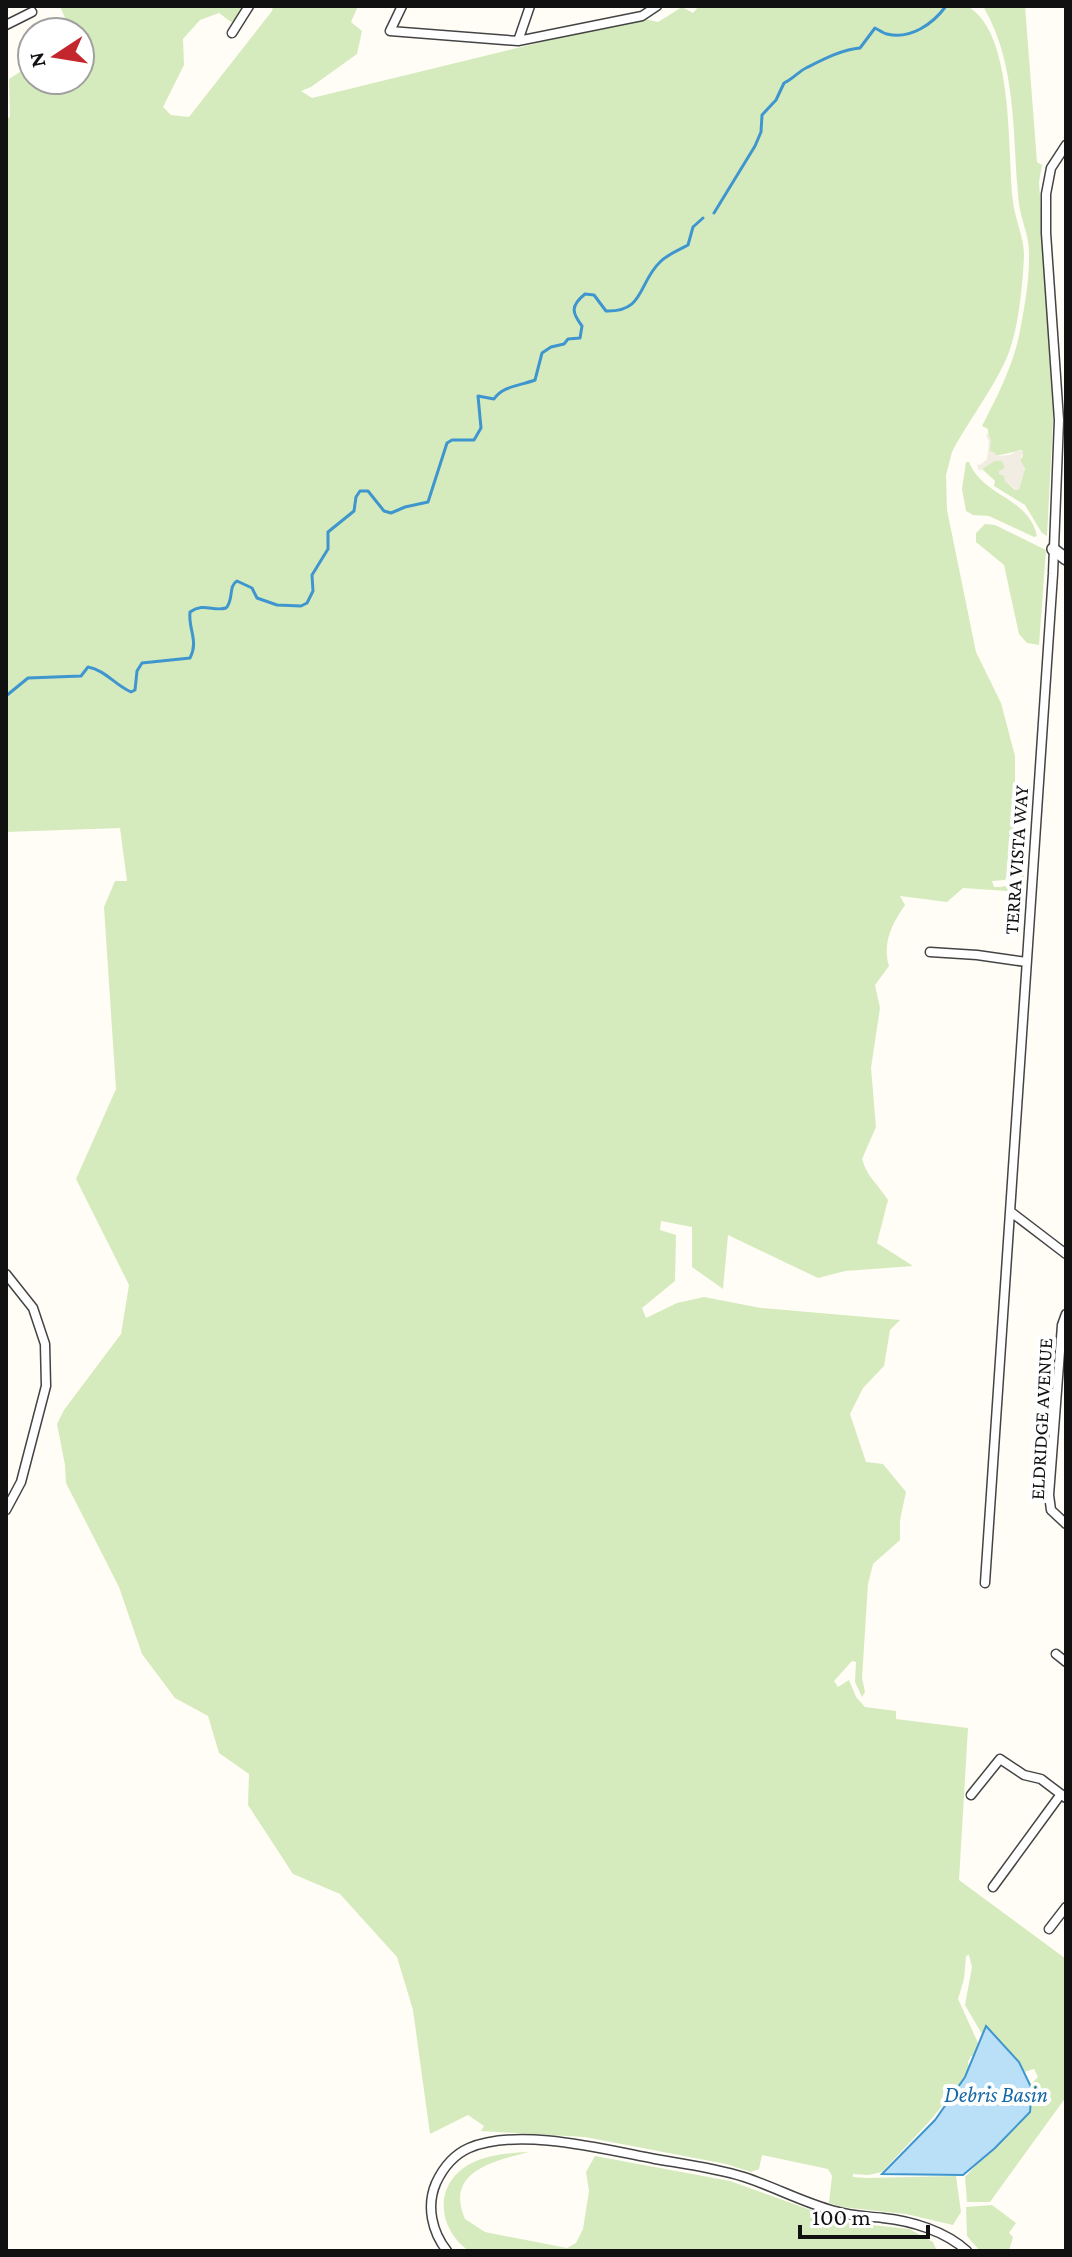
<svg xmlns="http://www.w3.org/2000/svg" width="1072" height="2257" font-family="'Crimson Pro',serif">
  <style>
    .green { fill: #d5ebbd }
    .plaza { fill: #f1ede2 }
    .water { fill: #b9e0f7; stroke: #3f96cf; stroke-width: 2 }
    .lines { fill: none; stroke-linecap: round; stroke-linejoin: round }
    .stream { stroke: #3f96cf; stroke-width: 3 }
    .minor-casing { stroke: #444; stroke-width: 11 }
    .tertiary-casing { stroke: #444; stroke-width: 14 }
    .minor { stroke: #fff; stroke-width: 8 }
    .tertiary { stroke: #fff; stroke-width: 11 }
    .labels { text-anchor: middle; stroke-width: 8; stroke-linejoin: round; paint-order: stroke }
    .street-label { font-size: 20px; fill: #111; stroke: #fff }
    .water-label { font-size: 22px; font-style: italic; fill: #1768a6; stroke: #fff }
  </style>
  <rect width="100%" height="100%" fill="#fffdf5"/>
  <!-- green -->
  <path class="green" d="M60,6H246L235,25L219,13L200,20L183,39L184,65L163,107L171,115L189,117L272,11L273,6H358L351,22L362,31L357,54L311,87L301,91L312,98L640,18L658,22L682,7L693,13L699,6H967C1015,32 1007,152 1013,201C1015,220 1024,237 1024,255C1023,282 1019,321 1011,346C1002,377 968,421 952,452L946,475L947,510L976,652L1001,703L1015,756V821L1010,870L1005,880L992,881L994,887C1008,888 1016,882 1024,871L1023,892L963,888L947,902L900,896L905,905C892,924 882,943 889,966L875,985L880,1008L871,1068L876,1127L862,1159C867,1177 878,1184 888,1200L877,1243L913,1266L845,1271L818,1278L728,1235L723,1289L692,1267V1227L661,1221L660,1230L676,1235L675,1281L642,1308L646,1318L677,1303L704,1297L761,1308L900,1320L890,1330L884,1366L863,1388L850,1414L866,1462L883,1464L906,1492L900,1520V1540L873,1564L868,1584L862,1678L865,1692L862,1697L855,1682L856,1662L852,1661L834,1681L838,1687L849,1680L856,1697L865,1707L896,1711V1719L968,1728L959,1880L1066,1959V2097L990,2202H967L965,2177L1021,2117L1024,2091L1038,2077L1034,2069L1007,2077L965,2005L972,1967L969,1955L966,1956L964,1979L958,1999L984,2056H971L968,2062L970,2072L928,2123L882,2172L868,2175L853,2174V2177L867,2178L956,2176L961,2212L953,2225L906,2214L842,2207L829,2203L832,2176L828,2169L762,2155L759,2169L751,2172L726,2164L585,2137L481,2131L484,2126L468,2115L430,2134L413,2010L397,1957L340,1894L293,1874L248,1805L249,1774L219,1753L208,1716L175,1698L142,1654L119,1587L66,1483L65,1465L57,1424L64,1410L121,1334L129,1285L76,1179L116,1089L104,907L115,881H127L120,828L6,832V119L10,117L9,79L32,64V80H80V32H66L65,18Z
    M977,6H1025L1037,162L1042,165L1039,182L1054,402L1047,536L1042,533L1025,505L994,486L995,481L982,469L994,461H1002L1005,464V481L1015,490L1025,469L1020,460L1023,456L1022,450L995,456L990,451L988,429L982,426C997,397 1012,368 1019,336C1024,310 1030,278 1029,252C1029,235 1021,220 1019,204C1012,139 1018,66 984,8Z
    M966,462H969C984,498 1028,496 1037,536L1034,537L989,516L973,515L966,511L962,489Z
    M985,524L995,525L1046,550L1039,645L1027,643L1019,634L1004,565L976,542V533Z
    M529,2152C495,2161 444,2171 465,2219L485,2232L567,2248L576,2243L583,2229L589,2191L586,2172L595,2156L730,2181L844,2222L909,2229L933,2242L937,2251H469C435,2227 434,2180 474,2162C492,2154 510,2153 529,2152Z
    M992,2205L1016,2223L1009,2233L1013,2237L1009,2251H980L967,2236L966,2207Z"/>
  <!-- plaza -->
  <path class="plaza" d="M987,433L991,440L990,451L995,453L996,456L1010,455L1018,450L1023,452L1020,460L1025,469L1019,490H1016L1005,481L1004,476L999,474V471L1005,468L1002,461H994L979,471L977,464L980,465L987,459L989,441L986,436Z"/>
  <!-- water -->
  <path class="water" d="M986,2026L1019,2062L1032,2089L1030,2112L995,2148L963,2175L882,2174L935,2120L965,2077Z"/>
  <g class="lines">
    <!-- stream -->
    <path class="stream" d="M714,213L755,146L761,132L762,115L776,100L784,83C793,79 798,72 806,68C822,60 843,49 860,48L875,28C879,30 883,33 887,34C910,40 933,24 946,6
      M6,696L28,678L81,676L88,667C105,670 115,685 131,692L135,690L137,671L142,663L190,658C199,641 188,629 190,612C204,602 213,612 226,608C234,600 228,586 237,581L252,588L257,598L277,605L301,606L307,603L313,591L312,575L328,549V532L354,511L356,497L360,491H368L384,511L391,513L405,507L428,502L447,443L452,440H474L481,428L478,396L494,399C503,386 519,386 535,380L542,353L551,347L564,344L568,339L580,338L582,326C572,313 570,306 585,294L594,295L606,311C645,312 638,283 660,262C668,254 679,250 688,245L693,227L703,218"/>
    <!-- minor casing -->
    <g class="minor-casing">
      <path id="minor" d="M402,6L390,31L518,41L642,16L657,6
        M6,25L32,12
        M232,33L249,6
        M518,41L530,6
        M930,952L977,955L1026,962
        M1011,1212L1066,1254
        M6,1274L33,1308L45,1344L46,1386L21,1482L6,1510
        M1066,1314L1062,1325L1049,1495L1051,1510L1066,1524
        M985,1583L1053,574L1059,420L1046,233V194L1051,168L1066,145
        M1056,1654L1066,1662
        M971,1795L1000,1759L1024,1775L1041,1779L1066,1798
        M993,1887L1061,1794
        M1049,1929L1066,1907
        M447,2251C432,2232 426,2206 436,2183C443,2168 453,2155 469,2148C518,2127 603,2149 655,2159C684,2164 715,2168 744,2177C775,2187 804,2203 835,2211C850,2216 867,2216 883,2218C912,2221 945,2231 967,2251"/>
    </g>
    <!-- tertiary casing -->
    <g class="tertiary-casing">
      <path id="tertiary" d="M1053,549L1066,559"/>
    </g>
    <!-- minor -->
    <use href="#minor" class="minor"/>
    <!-- tertiary -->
    <use href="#tertiary" class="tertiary"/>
  </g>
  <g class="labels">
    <!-- street labels -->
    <g class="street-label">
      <text transform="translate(1016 860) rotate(-86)" y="7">TERRA VISTA WAY</text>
      <text transform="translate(1041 1419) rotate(-87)" y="7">ELDRIDGE AVENUE</text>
    </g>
    <!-- water labels -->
    <g class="water-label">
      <text x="996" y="2102">Debris Basin</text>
    </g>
  </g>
  <!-- border -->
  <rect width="1072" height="2257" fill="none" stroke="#111111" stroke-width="16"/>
  <!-- north arrow -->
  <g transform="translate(56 56) rotate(258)"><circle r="38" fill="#ffffff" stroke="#a0a0a0" stroke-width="2"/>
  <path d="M0-6L14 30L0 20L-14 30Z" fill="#c4262e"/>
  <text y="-12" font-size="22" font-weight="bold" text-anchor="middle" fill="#111111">N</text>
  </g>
  <!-- scale -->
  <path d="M800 2225v12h128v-12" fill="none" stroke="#111111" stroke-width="4"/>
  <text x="812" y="2225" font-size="24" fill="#111111" stroke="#ffffff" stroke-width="6" paint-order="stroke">100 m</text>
</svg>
